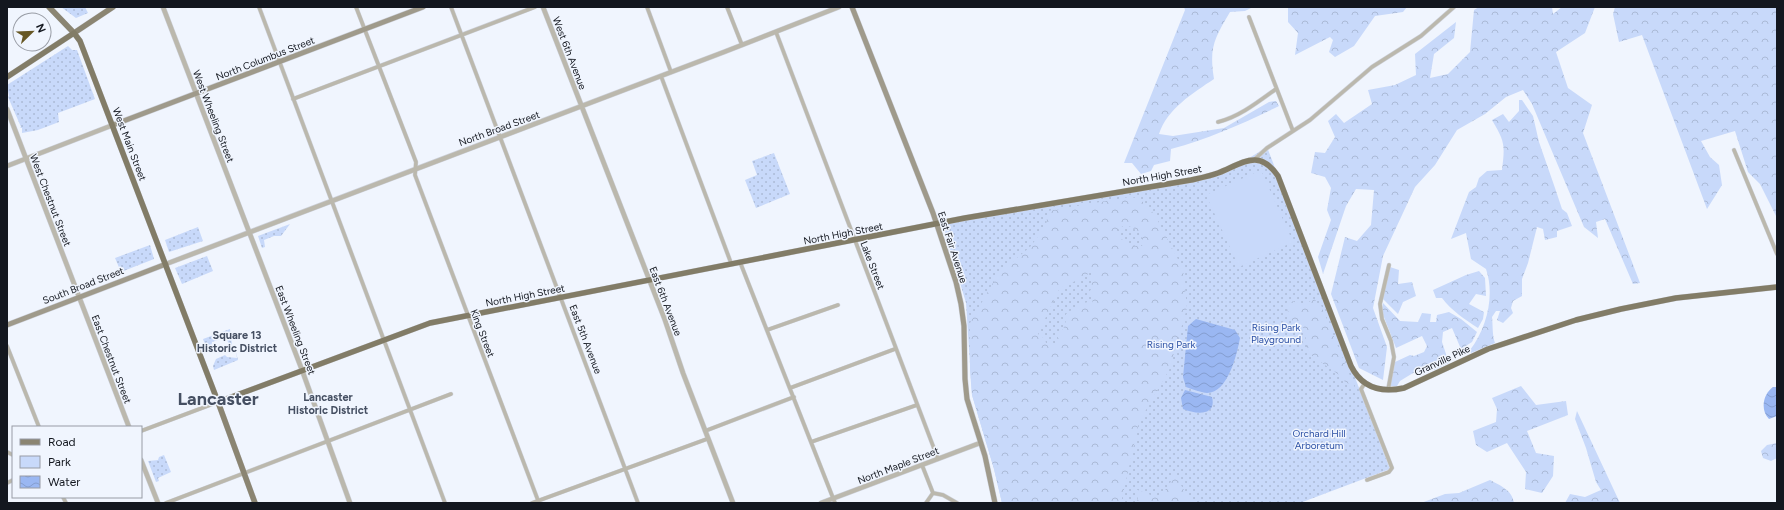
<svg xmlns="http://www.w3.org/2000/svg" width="1784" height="510" font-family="Figtree,sans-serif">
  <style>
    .green { fill: url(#green-dots) }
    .forest { fill: url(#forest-crowns); fill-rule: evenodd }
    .pitch { fill: #c8d9fa }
    .water { fill: url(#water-waves) }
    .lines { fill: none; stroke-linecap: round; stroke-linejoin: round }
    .minor-casing { stroke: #cdd1da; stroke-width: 4.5 }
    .tertiary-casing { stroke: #cdd1da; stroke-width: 5.5 }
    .secondary-casing { stroke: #cdd1da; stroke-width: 6 }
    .primary-casing { stroke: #cdd1da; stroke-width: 6 }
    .trunk-casing { stroke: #cdd1da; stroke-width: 6 }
    .minor { stroke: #bbb8ad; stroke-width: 3.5 }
    .tertiary { stroke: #bbb8ad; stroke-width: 4.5 }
    .secondary { stroke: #9f9a8b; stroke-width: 5 }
    .primary { stroke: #8b8572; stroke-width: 5.5 }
    .trunk { stroke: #827c67; stroke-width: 5.5 }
    .labels { text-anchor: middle; stroke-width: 3; stroke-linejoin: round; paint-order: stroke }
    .street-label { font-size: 10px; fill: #13171f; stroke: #f0f5fe }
    .park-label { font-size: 10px; fill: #2b50a5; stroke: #f0f5fe }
    .neighbourhood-label { font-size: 11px; font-weight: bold; fill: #454f62; stroke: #f0f5fe }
    .town-label { font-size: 18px; font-weight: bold; fill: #454f62; stroke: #f0f5fe }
  </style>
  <defs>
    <pattern id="green-dots" width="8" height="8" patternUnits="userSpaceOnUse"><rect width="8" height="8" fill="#c8d9fa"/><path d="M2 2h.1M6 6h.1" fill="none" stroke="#abbad6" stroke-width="1.8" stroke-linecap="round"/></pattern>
    <pattern id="forest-crowns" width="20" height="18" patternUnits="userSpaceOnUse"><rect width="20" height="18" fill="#c8d9fa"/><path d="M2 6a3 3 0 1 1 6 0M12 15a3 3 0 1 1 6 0" fill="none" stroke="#abbad6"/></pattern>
    <pattern id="water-waves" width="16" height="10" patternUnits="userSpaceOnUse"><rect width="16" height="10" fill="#9ab7f2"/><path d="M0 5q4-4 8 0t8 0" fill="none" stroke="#849dcf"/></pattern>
  </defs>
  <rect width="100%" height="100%" fill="#f0f5fe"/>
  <!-- green -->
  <path class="green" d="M61,7H85L88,13L76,18Z
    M68,46L72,50H77L95,99L58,113L59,122L38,130L22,133V128H20L21,127L8,97L9,96L7,85Z
    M1267,147L1390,469L1300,503H1002L994,469L972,395L966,303L942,222L1191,180L1241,163Z
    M774,153L790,194L756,208L745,180L757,175L752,161Z
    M290,224L281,236H274L264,240L265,247L262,248L258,236Z
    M198,227L203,241L169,252L165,240Z
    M150,245L154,259L121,272L115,258Z
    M207,256L213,271L182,284L175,268Z
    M230,329L232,345L230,346L227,340H224L223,338L212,342L211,348L207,350L203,339Z
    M235,349L238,360L214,370L213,366L216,359L225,355L227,357L237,358Z
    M164,455L171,472L158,478L159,481L156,482L148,461L158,460L159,457Z"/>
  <!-- forest -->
  <path class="forest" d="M1184,7H1253L1245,11L1230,12C1214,39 1209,48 1214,79C1193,93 1167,109 1159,134L1173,136L1224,128L1269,102L1276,101L1279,106C1242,124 1210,138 1171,149L1170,161L1154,165L1151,171L1141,174L1132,163H1124L1185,10Z
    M1288,7H1407L1403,12L1375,16L1354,46L1335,57L1329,52L1333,40L1330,37L1295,55L1298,33L1288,22Z
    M1479,7H1552L1553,14L1562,7H1595L1585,33L1556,52L1568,88L1592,105L1583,133L1640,283L1633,284L1605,219L1596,222L1598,238L1584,227L1532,104L1523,90L1506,97L1485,114L1457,130L1435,165L1415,187L1383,256L1373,308L1387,347L1383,380L1359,368L1331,294L1345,237L1357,241L1371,225L1374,190L1356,189L1346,206L1323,274L1318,257L1331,220L1327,210L1331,188L1325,177L1311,173L1315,152L1325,153L1335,137L1328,121L1336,114L1344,123L1372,104L1368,90L1395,85L1416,75L1415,54L1456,22L1454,38L1434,54L1430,78L1448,74L1470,52L1474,10Z
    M1615,7H1777V218L1760,184L1748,172L1735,131L1701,141L1710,157L1719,165L1722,185L1707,209L1642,35L1619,42L1613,14Z
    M1519,100H1522L1533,116L1539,142L1555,188L1562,209L1567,213L1572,226L1557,231V237L1545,240L1543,229L1537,227L1528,263L1522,279V296L1513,301L1511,308L1513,313L1503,323L1497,320L1500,311H1496L1492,317C1493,326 1492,334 1495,343L1471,353L1470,350C1487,328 1495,295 1486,269L1471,259L1466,233L1451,239L1469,192L1476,187L1479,178L1487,171L1502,170C1505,145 1505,142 1492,120L1503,114L1509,122L1519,111Z
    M1129,197L1137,198L1148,205L1158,221L1183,269L1187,308L1169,370L1139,422L1121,503H1002L994,469L972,395L970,371V323L998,274L1030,247L1046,226L1048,211ZM1126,225C1134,227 1146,236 1142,246L1126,245L1123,240L1116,235L1119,228ZM1089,273H1092L1091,282L1092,288L1089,292L1093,303L1090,304L1088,302L1080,304L1066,314C1067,329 1060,331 1055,343H1046L1045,339L1038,334L1058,291L1065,285L1084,278Z
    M1390,267L1399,270L1398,284L1412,282L1416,296L1403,302L1398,314L1383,299Z
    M1479,271L1485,278L1486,296L1476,294L1469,304L1484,312L1483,319L1478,328C1464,319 1452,311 1442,298H1436L1433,290L1466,275Z
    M1314,299L1321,305L1355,388L1344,381L1342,377L1311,355L1308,352L1304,328C1292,324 1288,316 1286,303L1291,301L1304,305Z
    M1383,303L1400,321L1418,322L1422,313L1431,314L1430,322H1436L1437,315L1449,312L1461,319L1477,332L1472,342L1461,349L1452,328L1443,332L1442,342L1449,363L1434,370L1426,369L1413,373L1400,381L1397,386H1390L1395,362L1410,355L1414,356L1424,352L1427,346L1422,336L1396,348L1382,312Z
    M1521,386L1536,405L1566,401L1568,415L1527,431L1536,453L1554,456L1553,476L1542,493L1525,489L1526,472L1507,443L1487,452L1476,445L1473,431L1496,422L1497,409L1492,398Z
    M1577,411L1620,503H1565L1570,494L1585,497L1601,490L1596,482L1586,448L1575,419Z
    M1777,443V458L1771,461L1763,458L1761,451L1767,445Z
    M1174,474L1192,503H1135L1138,499L1135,489L1156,497C1166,491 1170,485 1174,474Z
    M1490,480C1501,486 1512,490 1514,503H1421L1445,494L1459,493Z"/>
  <!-- pitch -->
  <path class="pitch" d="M1261,170L1293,242L1239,267L1206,195Z"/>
  <!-- water -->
  <path class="water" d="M1196,319L1235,330L1240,338C1237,354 1228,393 1207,393C1200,392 1192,389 1186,387L1183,377L1188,326Z
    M1773,387H1777V416L1769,419C1760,410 1763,394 1773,387Z
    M1185,390L1212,397C1217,417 1195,414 1183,409L1181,398Z"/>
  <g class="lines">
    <!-- minor casing -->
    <g class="minor-casing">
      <path id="minor" d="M259,7L445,503
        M356,7L416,162L415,175L539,503
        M451,7L638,503
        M647,7L671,72
        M727,7L742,45
        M1249,17L1293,131
        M776,32L938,459
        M661,76L731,263
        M293,99L535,7
        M1218,122C1239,117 1258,102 1276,89
        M1734,150L1777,254
        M1255,159L1267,148L1310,120L1372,67L1421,36L1454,7
        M740,262L835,503
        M767,330L838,305
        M7,346L39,427
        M1365,383L1361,389L1392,468L1389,472L1367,480
        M790,388L895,349
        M1388,390L1394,357L1391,341L1382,319L1380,304L1389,265
        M141,431L218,402
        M705,431L794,397
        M811,442L917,405
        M7,452L13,455
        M922,465L933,493
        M7,483L13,480
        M933,493L943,495L957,503
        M63,497L66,503
        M166,503L451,394
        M532,503L707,439
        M926,503L933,493"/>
    </g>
    <!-- tertiary casing -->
    <g class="tertiary-casing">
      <path id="tertiary" d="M163,7L302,370L350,503
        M543,7L665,320L683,373L733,503
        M7,109L129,427
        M7,166L113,125
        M166,264L724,52L839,7
        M141,460L158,503
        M821,503L980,443"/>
    </g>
    <!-- secondary casing -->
    <g class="secondary-casing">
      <path id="secondary" d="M852,7L933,213L956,282L961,304L964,326L965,379L967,399L985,456L995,503
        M113,125L423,7
        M7,325L166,264"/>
    </g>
    <!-- primary casing -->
    <g class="primary-casing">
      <path id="primary" d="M49,7L74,33L113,7
        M218,402L255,503"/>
    </g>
    <!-- trunk casing -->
    <g class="trunk-casing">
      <path id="trunk" d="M7,77L74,33L80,41L218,402L430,323L965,218L1191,180C1200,178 1210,176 1218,173C1243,163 1259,148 1278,176L1351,366C1362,388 1381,393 1404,388L1488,349L1576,320L1621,309L1676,298L1777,287"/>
    </g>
    <!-- minor -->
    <use href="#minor" class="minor"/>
    <!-- tertiary -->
    <use href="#tertiary" class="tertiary"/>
    <!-- secondary -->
    <use href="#secondary" class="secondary"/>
    <!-- primary -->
    <use href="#primary" class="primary"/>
    <!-- trunk -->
    <use href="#trunk" class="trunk"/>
  </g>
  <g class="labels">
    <!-- street labels -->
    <g class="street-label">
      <text transform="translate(570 53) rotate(69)" y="4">West 6th Avenue</text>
      <text transform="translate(265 58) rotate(-21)" y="4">North Columbus Street</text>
      <text transform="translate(214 116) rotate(69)" y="4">West Wheeling Street</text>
      <text transform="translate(499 128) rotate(-20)" y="4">North Broad Street</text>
      <text transform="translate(130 144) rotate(69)" y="4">West Main Street</text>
      <text transform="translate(1162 175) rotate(-10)" y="4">North High Street</text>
      <text transform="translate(51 200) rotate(69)" y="4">West Chestnut Street</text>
      <text transform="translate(843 233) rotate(-11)" y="4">North High Street</text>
      <text transform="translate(953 247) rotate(72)" y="4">East Fair Avenue</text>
      <text transform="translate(873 265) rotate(69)" y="4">Lake Street</text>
      <text transform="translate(83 285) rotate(-21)" y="4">South Broad Street</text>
      <text transform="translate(525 295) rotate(-11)" y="4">North High Street</text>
      <text transform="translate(666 301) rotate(69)" y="4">East 6th Avenue</text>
      <text transform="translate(296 330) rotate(69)" y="4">East Wheeling Street</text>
      <text transform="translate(483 333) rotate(69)" y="4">King Street</text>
      <text transform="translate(586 339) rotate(69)" y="4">East 5th Avenue</text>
      <text transform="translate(112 359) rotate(69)" y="4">East Chestnut Street</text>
      <text transform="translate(1442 360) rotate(-25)" y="4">Granville Pike</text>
      <text transform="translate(898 465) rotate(-21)" y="4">North Maple Street</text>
    </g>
    <!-- park labels -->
    <g class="park-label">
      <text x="1276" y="331">Rising Park<tspan x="1276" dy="12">Playground</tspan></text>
      <text x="1171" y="348">Rising Park</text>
      <text x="1319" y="437">Orchard Hill<tspan x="1319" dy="12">Arboretum</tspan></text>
    </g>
    <!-- neighbourhood labels -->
    <g class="neighbourhood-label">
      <text x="237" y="339">Square 13<tspan x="237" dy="13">Historic District</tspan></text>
      <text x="328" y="401">Lancaster<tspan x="328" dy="13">Historic District</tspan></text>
    </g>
    <!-- town labels -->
    <g class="town-label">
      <text x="218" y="405">Lancaster</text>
    </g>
  </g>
  <!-- border -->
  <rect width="1784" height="510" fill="none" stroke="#13171f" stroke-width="16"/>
  <!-- legend -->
  <rect x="12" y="426" width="130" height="72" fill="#f0f5fe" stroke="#989ca5"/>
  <rect x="20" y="439" width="20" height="6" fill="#8b8572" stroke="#989ca5"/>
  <text x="48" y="446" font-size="12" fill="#13171f">Road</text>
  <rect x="20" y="456" width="20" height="12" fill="#c8d9fa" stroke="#989ca5"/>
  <text x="48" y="466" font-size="12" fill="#13171f">Park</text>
  <rect x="20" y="476" width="20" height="12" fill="url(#water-waves)" stroke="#989ca5"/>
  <text x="48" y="486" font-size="12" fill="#13171f">Water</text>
  <!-- north arrow -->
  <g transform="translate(32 32) rotate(67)"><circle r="19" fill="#f0f5fe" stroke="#989ca5"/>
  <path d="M0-3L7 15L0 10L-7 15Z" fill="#665724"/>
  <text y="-6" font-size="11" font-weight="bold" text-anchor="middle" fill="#13171f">N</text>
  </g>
</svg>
